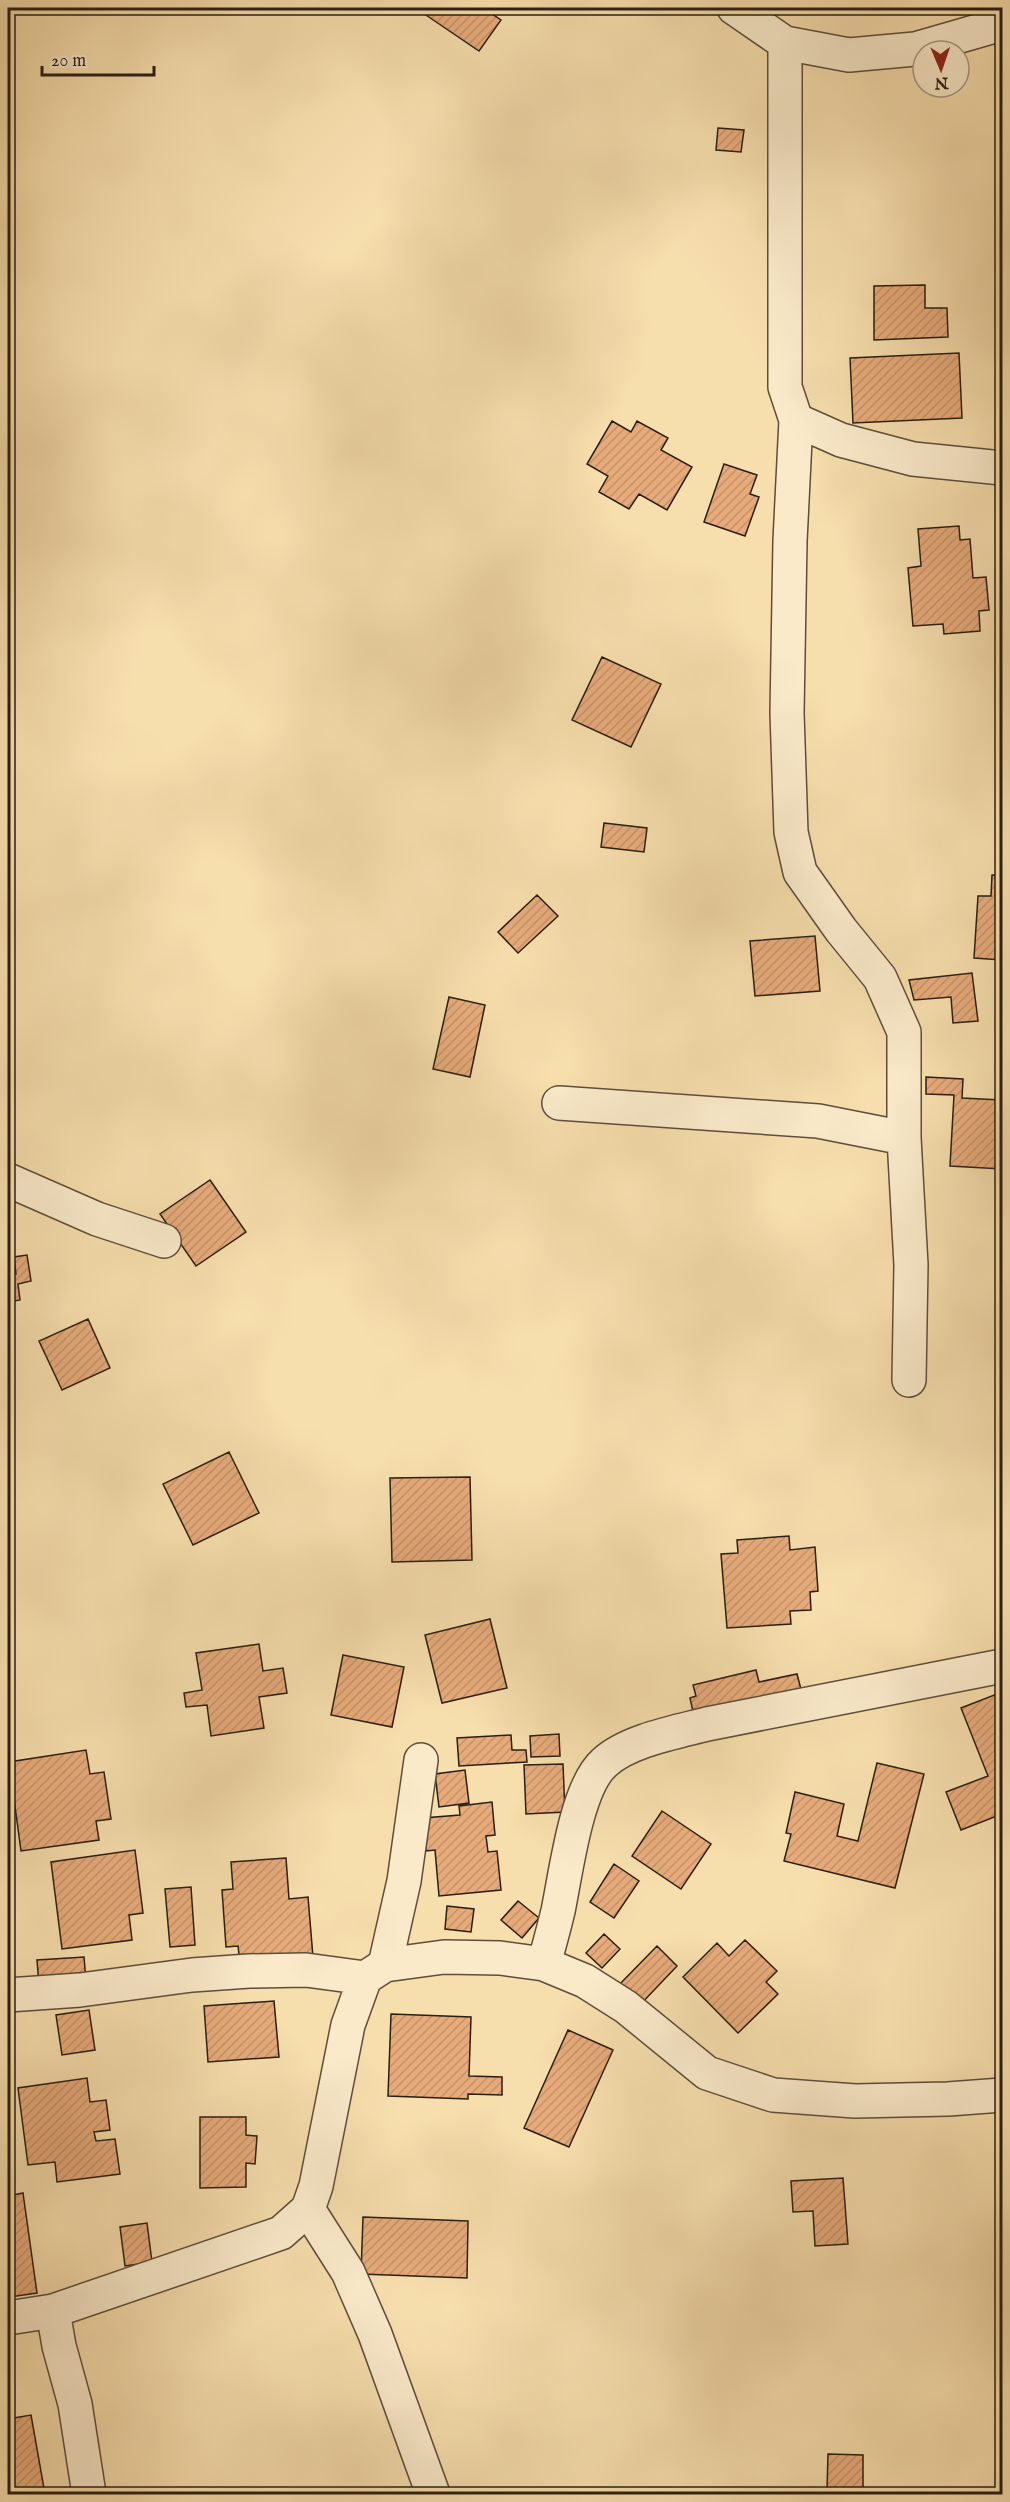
<svg xmlns="http://www.w3.org/2000/svg" width="1010" height="2502" font-family="'IM FELL English',serif">
  <style>
    .building { fill: url(#building-hatch); stroke: #2a1e13; stroke-width: 1.5 }
    .lines { fill: none; stroke-linecap: round; stroke-linejoin: round }
    .minor-casing { stroke: #5d4e3a; stroke-width: 36 }
    .minor { stroke: #faeaca; stroke-width: 33 }
  </style>
  <defs>
    <pattern id="building-hatch" width="6" height="6" patternUnits="userSpaceOnUse" patternTransform="scale(1.5)"><rect width="6" height="6" fill="#e7ab7b"/><path d="M-1 1l2-2M0 6l6-6M5 7l2-2" fill="none" stroke="#c69369"/></pattern>
  </defs>
  <rect width="100%" height="100%" fill="#f7dead"/>
  <filter id="stains"><feTurbulence type="fractalNoise" baseFrequency=".00333" numOctaves="4"/><feColorMatrix values="0 0 0 0 .2 0 0 0 0 .09 0 0 0 0 .02 0 0 0 .5 -.17"/></filter>
  <radialGradient id="worn" r=".72"><stop offset=".6" stop-color="#630" stop-opacity="0"/><stop offset="1" stop-color="#630" stop-opacity=".3"/></radialGradient>
  <!-- building -->
  <path class="building" d="M423,8H483L501,20L479,51L420,11Z
    M718,128L744,130L741,152L716,150Z
    M925,285V308H947L948,337L874,340V286Z
    M959,353L962,418L853,423L850,358Z
    M612,421L631,432L637,421L668,438L661,450L692,467L667,510L639,494L629,509L599,492L608,476L587,464Z
    M724,464L757,475L750,494L759,497L745,536L704,522Z
    M959,526L960,540L970,539L973,578L986,577L989,610L979,611L980,631L944,634L943,624L913,626L908,568L921,566L918,529Z
    M602,657L661,684L631,747L572,720Z
    M604,823L647,828L644,852L601,847Z
    M992,875L1002,876V960L974,958L978,896H991Z
    M537,895L558,916L518,953L498,932Z
    M815,936L820,991L755,996L750,941Z
    M972,973L978,1021L953,1023L951,997L914,1000L909,980Z
    M449,997L485,1005L470,1077L433,1069Z
    M926,1077L963,1079L962,1098L1001,1100L1002,1092V1169L950,1166L954,1095L926,1094Z
    M210,1180L246,1232L196,1266L160,1214Z
    M27,1255L31,1281L18,1284L20,1300L8,1302V1275L16,1274L14,1257Z
    M88,1319L110,1368L62,1390L39,1341Z
    M229,1452L259,1513L193,1545L163,1484Z
    M470,1477L472,1560L392,1562L390,1478Z
    M789,1536L790,1550L815,1547L818,1591L810,1592L811,1610L790,1611L791,1624L727,1628L721,1554L738,1553L737,1540Z
    M490,1619L507,1688L442,1703L425,1635Z
    M259,1644L263,1671L283,1668L287,1693L259,1697L264,1728L211,1736L207,1705L186,1707L184,1693L202,1690L196,1653Z
    M343,1655L404,1667L392,1727L331,1715Z
    M756,1670L759,1682L797,1674L803,1697L695,1721L690,1698L696,1696L693,1685Z
    M1002,1692V1814L961,1830L946,1792L988,1776L961,1708Z
    M559,1734L560,1756L531,1757L530,1736Z
    M511,1735L512,1750H526L527,1762L459,1766L457,1738Z
    M86,1750L90,1774L104,1772L111,1819L96,1821L99,1840L21,1851L9,1762Z
    M877,1763L924,1774L895,1888L784,1861L791,1834L786,1833L795,1792L844,1804L837,1836L858,1841Z
    M563,1764L565,1812L526,1814L524,1765Z
    M465,1770L469,1803L439,1807L435,1774Z
    M492,1802L495,1835L486,1836L488,1852L497,1851L501,1890L439,1896L435,1850L426,1851L423,1818L460,1815L459,1806Z
    M662,1811L711,1844L681,1889L632,1856Z
    M135,1850L143,1913L129,1915L132,1940L62,1949L51,1862Z
    M286,1858L289,1899L308,1897L313,1957L240,1963L238,1946L226,1947L222,1890L233,1889L231,1862Z
    M614,1864L639,1881L614,1918L590,1902Z
    M191,1887L195,1945L170,1947L165,1889Z
    M518,1901L539,1918L522,1938L501,1920Z
    M447,1906L474,1909L471,1932L445,1929Z
    M604,1934L620,1949L602,1968L586,1953Z
    M745,1940L777,1971L766,1982L778,1994L738,2033L683,1977L717,1943L729,1956Z
    M657,1946L677,1966L638,2007L617,1987Z
    M84,1957L86,1981L39,1985L37,1960Z
    M274,2001L279,2057L208,2062L204,2006Z
    M89,2010L95,2050L62,2055L56,2015Z
    M391,2014L471,2017L469,2076L502,2077V2095L468,2094V2099L388,2096Z
    M568,2030L613,2050L569,2147L524,2128Z
    M87,2078L90,2102L106,2100L110,2130L94,2132L96,2141L115,2139L120,2174L57,2182L55,2162L28,2165L18,2088Z
    M200,2117H246V2135L257,2136L255,2164L246,2163V2187L200,2188Z
    M843,2178L848,2244L815,2246L813,2211L793,2212L791,2181Z
    M23,2193L37,2293L10,2297L8,2279V2196Z
    M363,2217L468,2221L467,2278L361,2274Z
    M147,2223L152,2262L125,2266L120,2227Z
    M31,2415L45,2494H8V2419Z
    M828,2454L863,2455V2491L827,2490Z"/>
  <g class="lines">
    <!-- minor casing -->
    <g class="minor-casing">
      <path id="minor" d="M734,8L785,43L849,55L915,49L1002,24
        M785,43V387L796,420L841,440L913,459L1002,468
        M796,420L790,541L787,713L791,832L800,872L841,930L880,978L904,1032V1138L911,1265L909,1380
        M559,1103L818,1121L904,1138
        M8,1180L97,1219L164,1241
        M544,1964C549,1946 554,1928 558,1911C566,1873 576,1788 604,1763C627,1741 676,1732 707,1724L1002,1666
        M385,1965L404,1881L421,1760
        M8,1995L80,1990L192,1975L249,1971L306,1970L365,1978
        M308,2209L348,2272L375,2334L433,2494
        M53,2311L59,2346L75,2404L89,2494
        M8,2318L53,2311L281,2233L308,2209L316,2186L348,2025L365,1978L385,1965L444,1957L500,1958L544,1964L585,1981L626,2007L707,2073L773,2095L855,2101L948,2099L1002,2095"/>
    </g>
    <!-- minor -->
    <use href="#minor" class="minor"/>
  </g>
  <!-- margin -->
  <rect width="1010" height="2502" fill="none" stroke="#f7dead" stroke-width="30"/>
  <rect x="9" y="9" width="992" height="2484" fill="none" stroke="#2a1e13" stroke-width="3"/>
  <rect x="15" y="15" width="980" height="2472" fill="none" stroke="#2a1e13" stroke-width="1.5"/>
  <!-- north arrow -->
  <g transform="translate(941 69) rotate(178)"><circle r="28" fill="#faeaca" stroke="#a79881" stroke-width="1.5"/>
  <path d="M0-4.5L10 22L0 15L-10 22Z" fill="#8f2418"/>
  <text y="-9" font-size="16" font-weight="bold" text-anchor="middle" fill="#2a1e13">N</text>
  </g>
  <!-- scale -->
  <path d="M42 66v9h112v-9" fill="none" stroke="#2a1e13" stroke-width="3"/>
  <text x="51" y="66" font-size="18" fill="#2a1e13" stroke="#faeaca" stroke-width="4.5" paint-order="stroke">20 m</text>
  <rect width="100%" height="100%" filter="url(#stains)"/>
  <rect width="100%" height="100%" fill="url(#worn)"/>
</svg>
